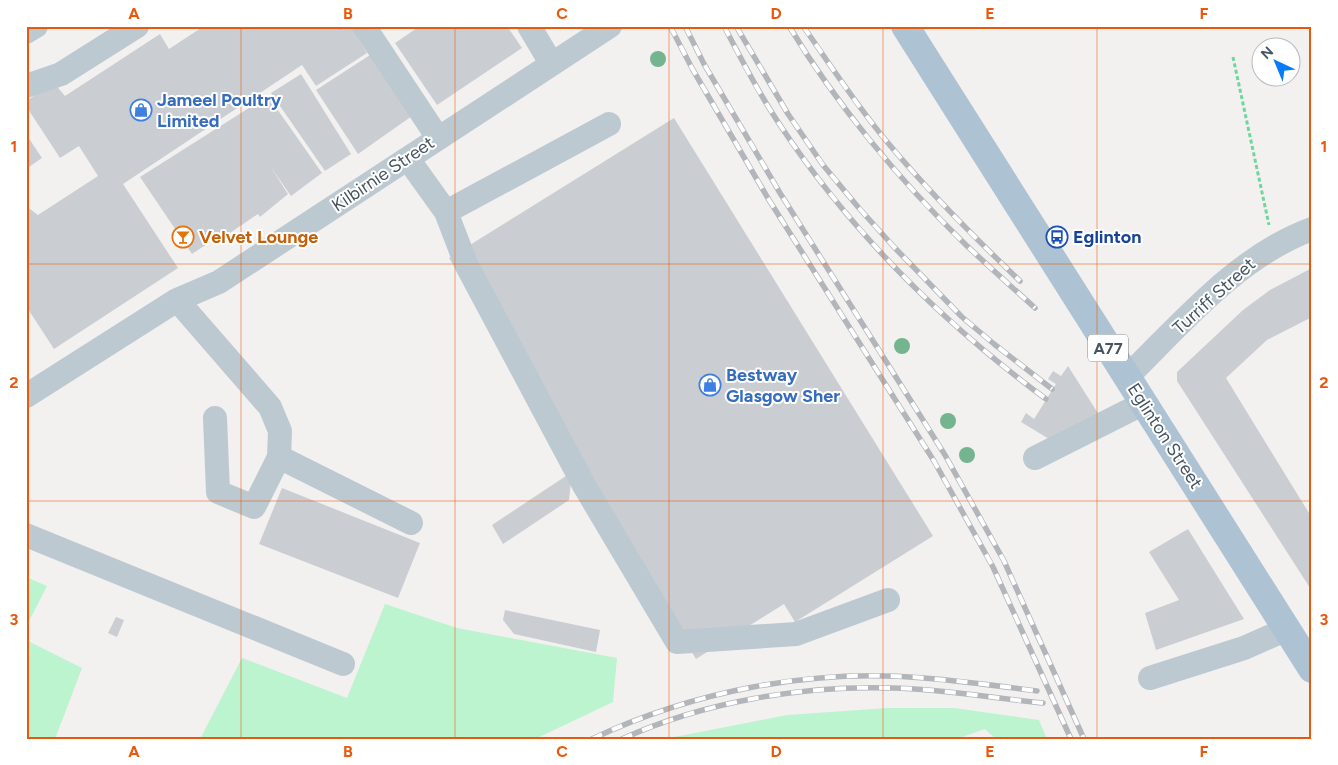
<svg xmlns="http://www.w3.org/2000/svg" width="1338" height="765" font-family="Figtree,sans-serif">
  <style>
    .green { fill: #bbf4ce }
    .building { fill: #caced3 }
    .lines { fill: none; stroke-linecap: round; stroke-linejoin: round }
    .path { stroke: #6fd69e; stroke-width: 3; stroke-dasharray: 4 2.5; stroke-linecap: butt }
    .minor { stroke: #bdc9d1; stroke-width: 24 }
    .major { stroke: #adc2d2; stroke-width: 28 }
    .rail-casing { stroke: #b2b6bb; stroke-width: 5.5 }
    .rail { stroke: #fff; stroke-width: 4; stroke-dasharray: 11; stroke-linecap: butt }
    .tree { fill: #74b590 }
    .grid { fill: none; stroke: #e8590c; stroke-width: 1; stroke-opacity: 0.55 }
    .labels { text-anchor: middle; stroke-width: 4; stroke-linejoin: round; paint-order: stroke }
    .shield { fill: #fff; stroke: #7e8890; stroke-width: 1 }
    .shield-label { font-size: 16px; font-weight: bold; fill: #465560 }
    .shop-label { font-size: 18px; font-weight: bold; fill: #366cbe; stroke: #fff; text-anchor: start }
    .street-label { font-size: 18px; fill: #465560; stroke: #fff }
    .food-label { font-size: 18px; font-weight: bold; fill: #c56008; stroke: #fff; text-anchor: start }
    .transit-label { font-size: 18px; font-weight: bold; fill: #164399; stroke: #fff; text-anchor: start }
    .neatline { fill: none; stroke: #e8590c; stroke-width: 2 }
    .grid-label { font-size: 16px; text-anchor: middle; font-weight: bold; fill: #e8590c }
  </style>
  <rect width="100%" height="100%" fill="#f3f0f0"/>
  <!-- green -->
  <path class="green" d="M26,577L47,586L26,627Z
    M385,604L457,628L617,658L613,702L535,739H200L242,658L347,698Z
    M26,640L82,668L55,739H26Z
    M888,708H954L1039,720L1047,739H996L985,729L956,739H664L787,715Z"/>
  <!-- building -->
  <path class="building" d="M204,26H351L367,53L316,86L302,65L123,184L178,268L54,349L26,306V206L38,215L98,176L79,146L60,158L26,106V101L54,83L65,96L160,34L169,49Z
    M420,26H507L522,48L437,105L395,43Z
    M370,55L412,116L358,154L316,90Z
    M301,74L351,154L325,171L271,93Z
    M268,96L322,173L291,196L270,166L288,194L260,217L258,214L227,235L225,232L192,254L140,177Z
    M674,118L933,536L795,622L784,604L696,659L449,258Z
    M26,134L42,158L26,169Z
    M1312,268V317L1267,340L1226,378L1312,518V591L1177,381V372L1243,310L1270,290Z
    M1068,366L1101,418L1054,442L1021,422L1026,413L1034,419L1056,384L1048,379L1053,371L1061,376Z
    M572,472L569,500L503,544L492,525Z
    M282,488L420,543L398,598L259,544Z
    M1188,529L1244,619L1156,650L1145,613L1179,600L1149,552Z
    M505,610L600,630L596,652L514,634L503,620Z
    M116,617L124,620L117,637L108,633Z"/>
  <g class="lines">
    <!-- path -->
    <path class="path" d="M1233,57L1269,225"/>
    <!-- minor -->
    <path class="minor" d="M364,26L438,138
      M529,26L551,63
      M26,32L36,26
      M26,86L61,74L137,26
      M408,159L446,212L466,264L585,487L677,642L796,634L888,600
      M446,212L609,124
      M177,300L270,407L280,431L279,457L254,507L218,492L215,418
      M1127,377C1182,323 1238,256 1312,229
      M26,396L177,300L219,282L610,26
      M279,457L411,523
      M1035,458L1144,403
      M26,535L343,664
      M1150,678L1244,648L1287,629"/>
    <!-- major -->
    <path class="major" d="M905,26L1312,669"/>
    <!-- rail casing -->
    <g class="rail-casing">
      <path id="rail" d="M670,26L693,70L769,200L934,461L993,567L1071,739
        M685,26L704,64L780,193L945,455L1004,561L1084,739
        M724,26C741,59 758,92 778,122C849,230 943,323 1046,399
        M736,26L788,114L823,165L858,207L894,247L962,317L994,344L1052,389
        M789,26C836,104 900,181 965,244C988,266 1012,287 1035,308
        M803,26C831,66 857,106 888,143C929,192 974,237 1020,281
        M592,739C693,691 813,668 924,678C962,681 999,686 1037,691
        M622,739C703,702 803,685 892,688C942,689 992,698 1043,703"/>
    </g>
    <!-- rail -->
    <use href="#rail" class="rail"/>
  </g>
  <!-- trees -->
  <g class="tree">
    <circle cx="658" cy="59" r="8"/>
    <circle cx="902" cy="346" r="8"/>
    <circle cx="948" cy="421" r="8"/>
    <circle cx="967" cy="455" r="8"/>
  </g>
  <!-- grid -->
  <path class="grid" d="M241,26V739M455,26V739M669,26V739M883,26V739M1097,26V739M26,264H1312M26,501H1312"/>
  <!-- icons -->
  <defs>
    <g id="shop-ring" transform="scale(1.125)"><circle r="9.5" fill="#fff" stroke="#3f7fe0" stroke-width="1.5"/><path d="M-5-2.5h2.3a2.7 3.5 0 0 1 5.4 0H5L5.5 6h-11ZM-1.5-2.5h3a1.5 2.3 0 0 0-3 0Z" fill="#3f7fe0"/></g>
    <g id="bar-ring" transform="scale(1.125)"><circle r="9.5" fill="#fff" stroke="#e8710a" stroke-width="1.5"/><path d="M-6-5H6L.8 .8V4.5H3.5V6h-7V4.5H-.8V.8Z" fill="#e8710a"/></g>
    <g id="bus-ring" transform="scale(1.125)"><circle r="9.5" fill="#fff" stroke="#1a4fb4" stroke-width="1.5"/><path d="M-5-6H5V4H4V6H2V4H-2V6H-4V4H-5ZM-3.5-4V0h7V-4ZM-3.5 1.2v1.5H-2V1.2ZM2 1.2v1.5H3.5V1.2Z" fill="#1a4fb4"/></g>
  </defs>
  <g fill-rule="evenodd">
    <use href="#shop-ring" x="141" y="110"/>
    <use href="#bar-ring" x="183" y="237"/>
    <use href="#bus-ring" x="1057" y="237"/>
    <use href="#shop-ring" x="710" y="385"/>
  </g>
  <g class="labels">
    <!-- shield labels -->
    <rect class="shield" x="1088" y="334.5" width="40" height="27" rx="4"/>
    <g class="shield-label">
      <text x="1108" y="354">A77</text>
    </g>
    <!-- shop labels -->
    <g class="shop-label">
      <text x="157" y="106">Jameel Poultry<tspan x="157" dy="21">Limited</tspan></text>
      <text x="726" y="381">Bestway<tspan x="726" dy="21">Glasgow Sher</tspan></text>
    </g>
    <!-- street labels -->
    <g class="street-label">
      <text transform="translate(383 174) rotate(-34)" y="6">Kilbirnie Street</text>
      <text transform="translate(1214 296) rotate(-42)" y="6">Turriff Street</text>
      <text transform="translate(1165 436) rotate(57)" y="6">Eglinton Street</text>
    </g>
    <!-- food labels -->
    <g class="food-label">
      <text x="199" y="243">Velvet Lounge</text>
    </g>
    <!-- transit labels -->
    <g class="transit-label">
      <text x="1073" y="243">Eglinton</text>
    </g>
  </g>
  <!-- border -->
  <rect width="1338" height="765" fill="none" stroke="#ffffff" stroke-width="55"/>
  <!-- north arrow -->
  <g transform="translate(1276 62) rotate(316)"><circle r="24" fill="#ffffff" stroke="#b5bbbf"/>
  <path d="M0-4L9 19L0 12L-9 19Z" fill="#067cf8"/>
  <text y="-8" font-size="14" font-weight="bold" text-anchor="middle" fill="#465560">N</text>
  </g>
  <rect x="28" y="28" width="1282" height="710" class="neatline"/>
  <g class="grid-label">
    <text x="134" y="19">A</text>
    <text x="348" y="19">B</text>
    <text x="562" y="19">C</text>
    <text x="776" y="19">D</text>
    <text x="990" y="19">E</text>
    <text x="1204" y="19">F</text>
    <text x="14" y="152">1</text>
    <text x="1324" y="152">1</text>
    <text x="14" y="388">2</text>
    <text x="1324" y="388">2</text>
    <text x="14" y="625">3</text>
    <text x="1324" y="625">3</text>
    <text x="134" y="757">A</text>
    <text x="348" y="757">B</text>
    <text x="562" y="757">C</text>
    <text x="776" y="757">D</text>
    <text x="990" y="757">E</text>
    <text x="1204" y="757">F</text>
  </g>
</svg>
